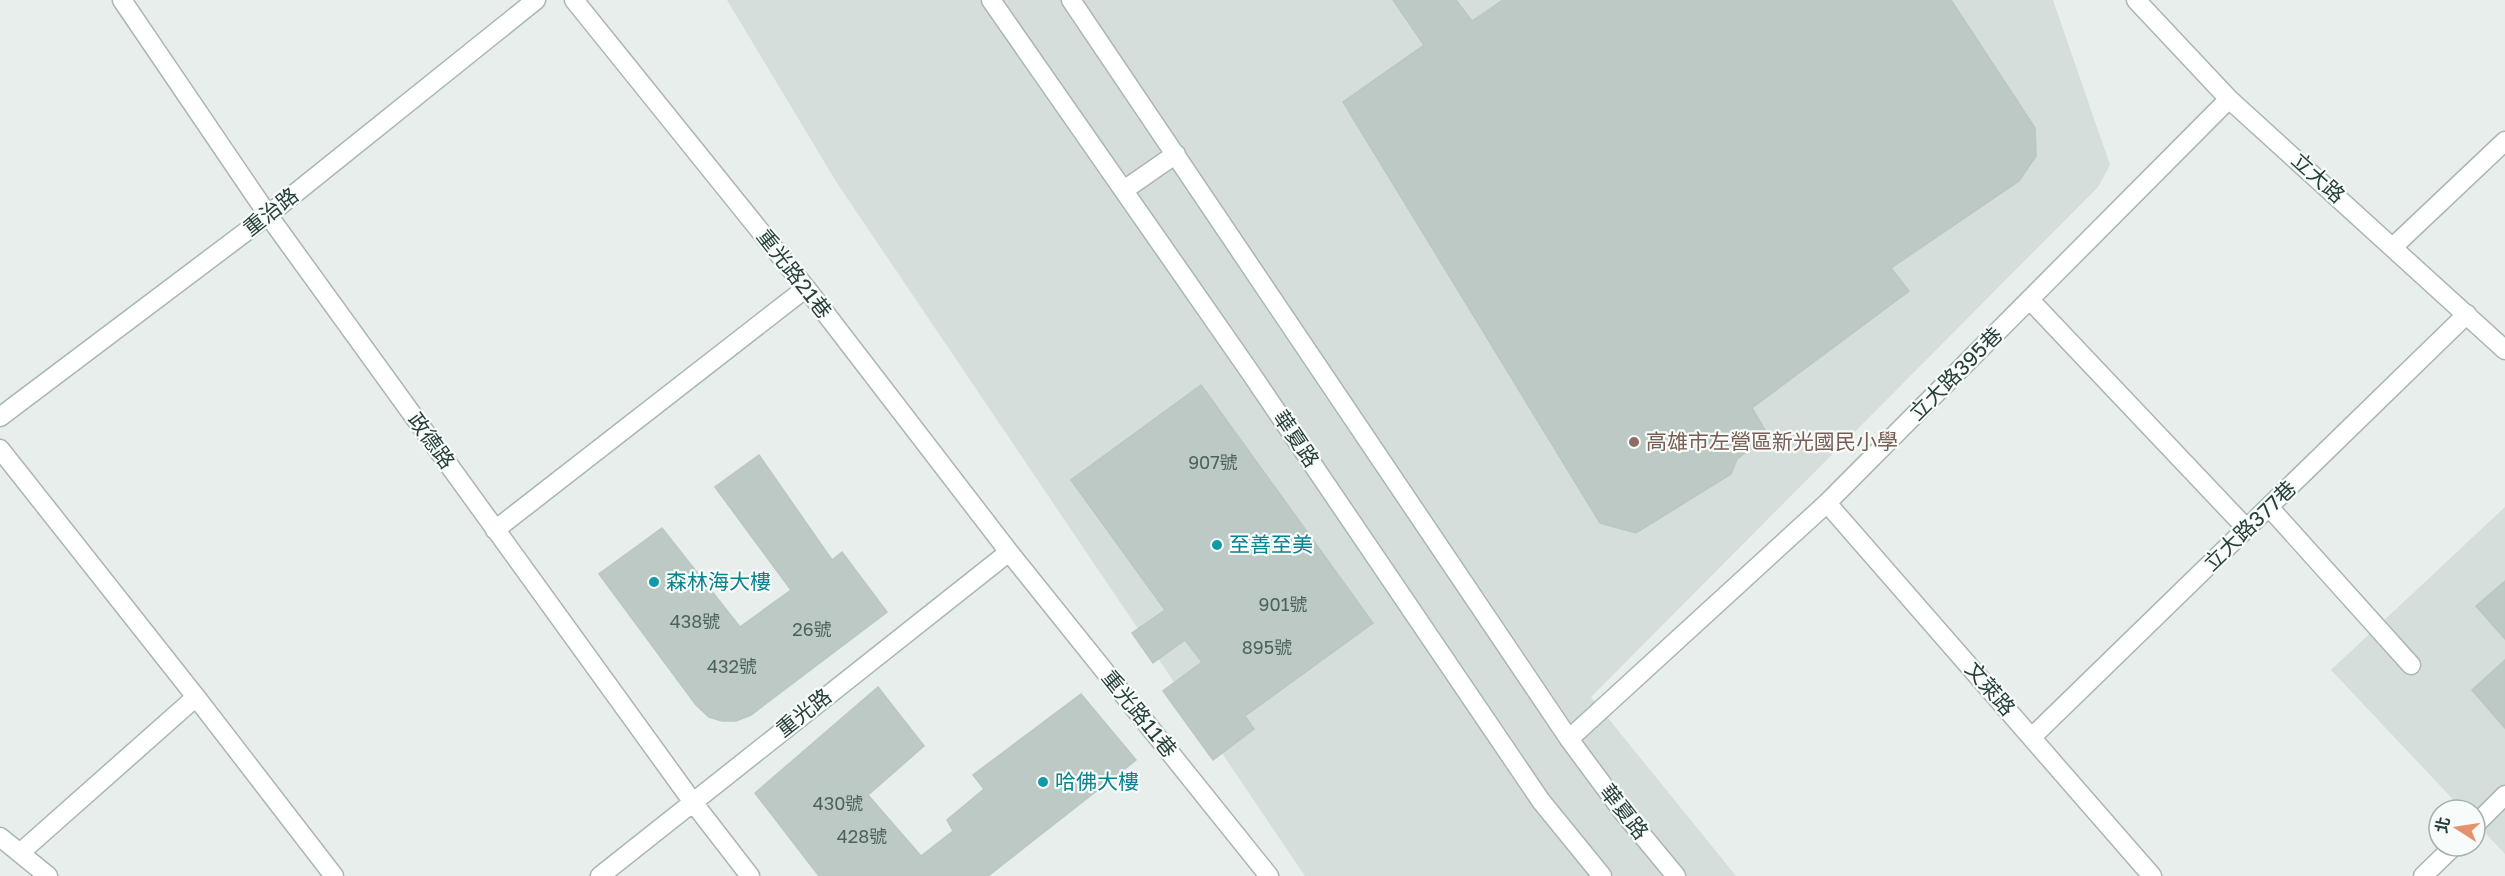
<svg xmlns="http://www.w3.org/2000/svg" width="2505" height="876" font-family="'Golos Text','Noto Sans TC',sans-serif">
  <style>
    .built { fill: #d5deda }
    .building { fill: #bcc9c4; stroke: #bac7c2; stroke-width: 1.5 }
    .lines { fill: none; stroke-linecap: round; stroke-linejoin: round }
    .minor-casing { stroke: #aab6b2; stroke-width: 21 }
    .minor { stroke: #fff; stroke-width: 18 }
    .education-dot { fill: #8d6e63; stroke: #f7fbf9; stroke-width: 2 }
    .culture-dot { fill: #0f9aa8; stroke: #f7fbf9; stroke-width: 2 }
    .labels { text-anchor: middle; stroke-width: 4.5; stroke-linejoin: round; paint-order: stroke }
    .number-label { font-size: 18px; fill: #4c625c }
    .street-label { font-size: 21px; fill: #273f3a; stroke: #f7fbf9 }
    .education-label { font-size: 21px; fill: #785e54; stroke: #f7fbf9; text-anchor: start }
    .culture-label { font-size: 21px; fill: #0d838f; stroke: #f7fbf9; text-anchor: start }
  </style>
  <rect width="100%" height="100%" fill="#e7eeeb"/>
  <!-- built -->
  <path class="built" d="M727,0H2053L2110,165L2098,187L1591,697L1736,876H1305L837,183Z
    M2505,507V854L2475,822V810H2463L2331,670Z"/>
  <!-- building -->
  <path class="building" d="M1393,0H1456L1472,21L1503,0H1951L2035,128L2036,156L2019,181L1891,268L1909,291L1752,408L1768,435L1737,459L1731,474L1636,533L1600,523L1343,102L1424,45Z
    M1201,385L1373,623L1245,716L1254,729L1213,760L1163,691L1202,662L1185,640L1153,663L1132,633L1165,610L1071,480Z
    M759,455L832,560L842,552L887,612L751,715L736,721H722L709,717L696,705L599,574L662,528L740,627L791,590L715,487Z
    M2505,581V639L2476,606Z
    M2505,660V728L2472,690Z
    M878,687L924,746L868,795L921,856L953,831L947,820L984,789L973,775L1081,694L1136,760L988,876H819L755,793Z"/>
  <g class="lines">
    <!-- minor casing -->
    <g class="minor-casing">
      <path id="minor" d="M122,0L268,215L692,801L750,876
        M574,0L806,288L1009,552L1269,876
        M991,0L1250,372L1541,801L1602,876
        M1071,0L1569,739L1623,812L1676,876
        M2136,0L2229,99L2505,350
        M1124,190L1176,154
        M2394,246L2505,141
        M2030,300L2247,529
        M0,417L268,215L536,0
        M0,449L196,697
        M1827,503L2152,876
        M2269,507L2411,665
        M495,530L806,288
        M2032,737L2467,314
        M1569,739L1827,503L2229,99
        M2475,825L2505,795
        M0,837L48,876
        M21,852L196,697L334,876
        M600,876L1009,552
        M2423,876L2454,846"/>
    </g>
    <!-- minor -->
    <use href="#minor" class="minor"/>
  </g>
  <!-- markers -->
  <circle class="education-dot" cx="1634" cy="442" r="6"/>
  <g class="culture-dot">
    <circle cx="1217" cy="545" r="6"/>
    <circle cx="654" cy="582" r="6"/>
    <circle cx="1043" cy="782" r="6"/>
  </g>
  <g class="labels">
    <!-- number labels -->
    <g class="number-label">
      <text x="1213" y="469">907號</text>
      <text x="1283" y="611">901號</text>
      <text x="695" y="628">438號</text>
      <text x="812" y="636">26號</text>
      <text x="1267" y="654">895號</text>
      <text x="732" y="673">432號</text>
      <text x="838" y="810">430號</text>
      <text x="862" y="843">428號</text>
    </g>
    <!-- street labels -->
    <g class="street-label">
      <text transform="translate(2318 178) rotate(42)" y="7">立大路</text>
      <text transform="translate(271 212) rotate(-38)" y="7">重治路</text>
      <text transform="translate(794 274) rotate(52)" y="7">重光路21巷</text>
      <text transform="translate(1956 374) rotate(-45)" y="7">立大路395巷</text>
      <text transform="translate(1296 439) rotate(56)" y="7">華夏路</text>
      <text transform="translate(431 441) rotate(54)" y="7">政德路</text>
      <text transform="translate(2250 526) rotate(-44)" y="7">立大路377巷</text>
      <text transform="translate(1990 689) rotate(49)" y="7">文萊路</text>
      <text transform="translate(804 713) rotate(-38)" y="7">重光路</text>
      <text transform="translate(1139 714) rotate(51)" y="7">重光路11巷</text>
      <text transform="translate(1624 812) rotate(52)" y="7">華夏路</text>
    </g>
    <!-- education labels -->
    <g class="education-label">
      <text x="1646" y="449">高雄市左營區新光國民小學</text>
    </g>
    <!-- culture labels -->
    <g class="culture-label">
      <text x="1229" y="552">至善至美</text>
      <text x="666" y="589">森林海大樓</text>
      <text x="1055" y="789">哈佛大樓</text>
    </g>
  </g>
  <!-- north arrow -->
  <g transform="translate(2457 828) rotate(282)"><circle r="28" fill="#f7fbf9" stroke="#a4b0ad" stroke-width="1.5"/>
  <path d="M0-4.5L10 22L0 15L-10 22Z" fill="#e7916c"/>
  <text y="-9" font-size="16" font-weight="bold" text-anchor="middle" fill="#273f3a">北</text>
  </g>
</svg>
